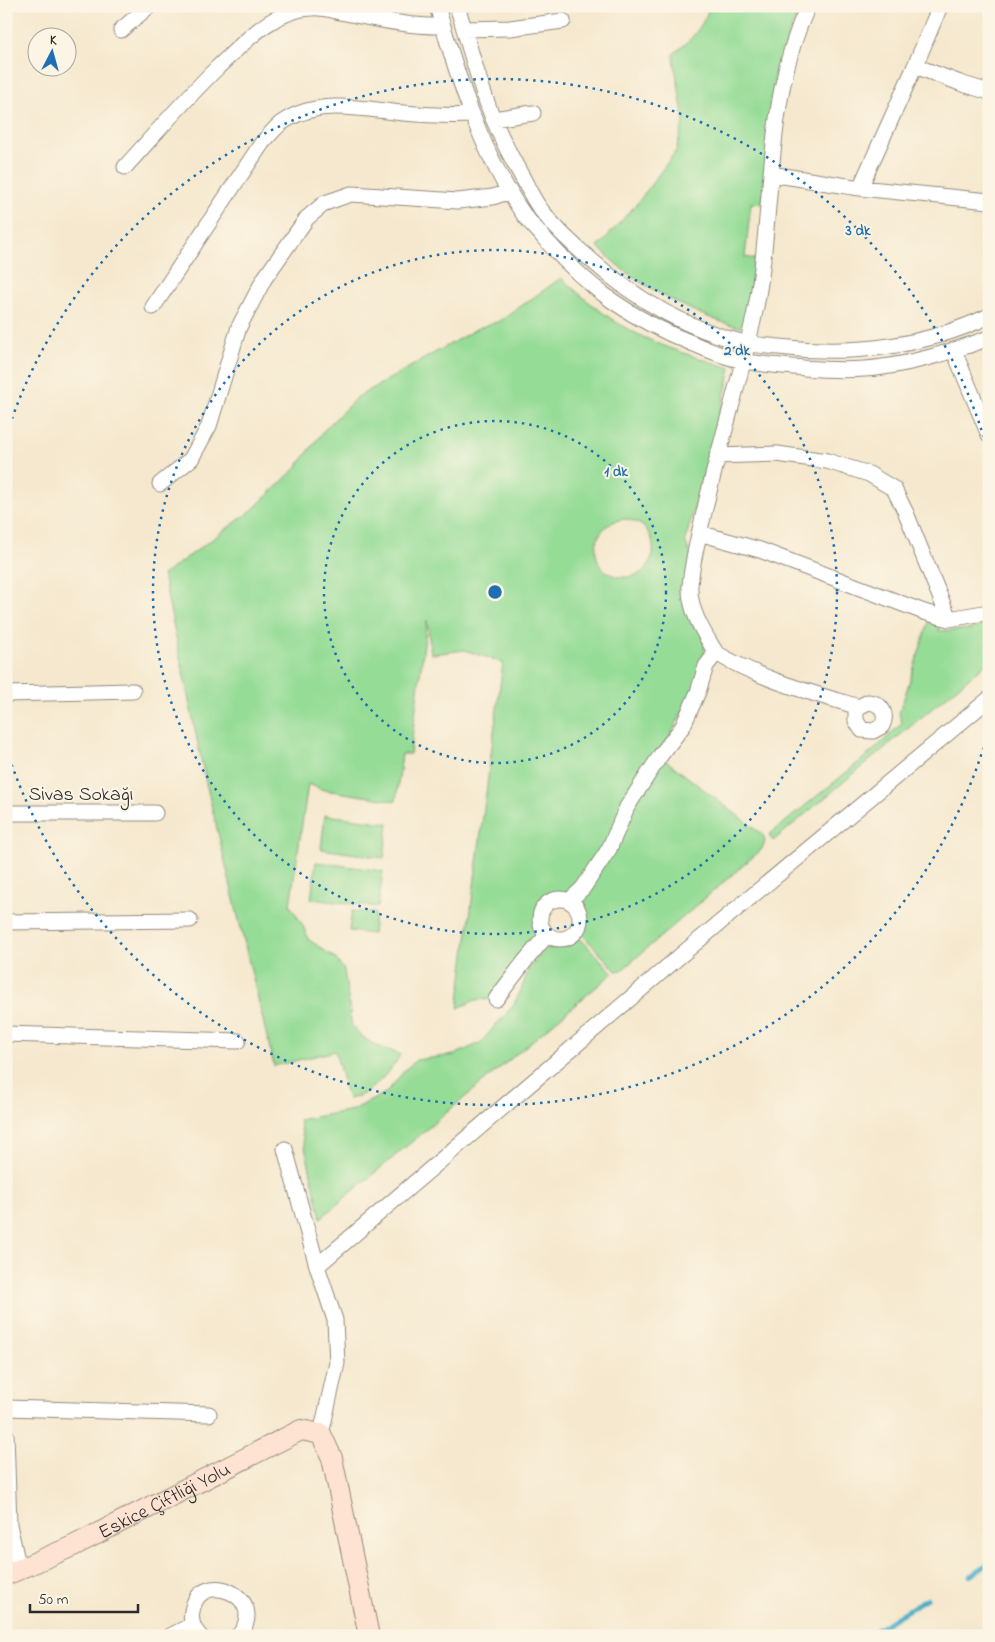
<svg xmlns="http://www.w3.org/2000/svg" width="995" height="1642" font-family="'Indie Flower',sans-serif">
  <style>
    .green { fill: #95dc96; stroke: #608460; fill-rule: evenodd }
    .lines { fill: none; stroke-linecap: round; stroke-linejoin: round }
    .stream { stroke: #47adc6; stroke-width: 4.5 }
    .street-casing { stroke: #908a7c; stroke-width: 17 }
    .secondary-casing { stroke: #908a7c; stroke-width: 22 }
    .street { stroke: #fff; stroke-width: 15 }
    .secondary { stroke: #fee3d2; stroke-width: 20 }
    .ring { fill: none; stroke: #1f6fb2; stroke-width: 2.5; stroke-dasharray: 2.5 5 }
    .labels { text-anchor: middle; stroke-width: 4; stroke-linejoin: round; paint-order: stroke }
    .street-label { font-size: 20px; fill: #2b2b2b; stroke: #fcf5e5 }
    .centre { fill: #1f6fb2; stroke: #fcf5e5; stroke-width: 2.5 }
    .ring-label { font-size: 15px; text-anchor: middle; font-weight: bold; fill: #1f6fb2; stroke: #fcf5e5; stroke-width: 4; stroke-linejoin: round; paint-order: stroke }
  </style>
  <rect width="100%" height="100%" fill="#fcf5e5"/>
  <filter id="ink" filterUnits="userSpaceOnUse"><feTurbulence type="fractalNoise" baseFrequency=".02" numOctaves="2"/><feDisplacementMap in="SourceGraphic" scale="10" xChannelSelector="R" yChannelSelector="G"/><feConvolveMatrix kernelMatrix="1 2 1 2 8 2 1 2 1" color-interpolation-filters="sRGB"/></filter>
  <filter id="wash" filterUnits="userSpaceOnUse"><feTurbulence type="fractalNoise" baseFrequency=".0096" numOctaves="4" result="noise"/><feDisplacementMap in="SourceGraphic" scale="20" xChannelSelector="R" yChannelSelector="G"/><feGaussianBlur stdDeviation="1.12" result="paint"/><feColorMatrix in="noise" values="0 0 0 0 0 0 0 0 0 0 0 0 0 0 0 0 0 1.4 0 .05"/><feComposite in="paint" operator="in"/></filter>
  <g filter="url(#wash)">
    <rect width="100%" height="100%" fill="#f5e8ce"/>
    <!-- green -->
    <path class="green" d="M710,6H802L788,35L773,110L762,204L751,203L745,257L755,259L746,323L740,327C705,320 649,290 621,268C613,262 606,254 598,247L639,201L676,151L684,120L673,54C692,39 701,30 710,6Z
      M561,278C578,293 596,309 616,322C650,344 692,356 731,368L721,410L685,541L694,563L690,588L703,632L706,666L660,756L763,835L765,841L762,849L622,970L616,971L581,933C583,926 585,918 583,911C582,906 580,903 579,898C559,899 529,900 543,930L496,999L476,1000L458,1008L503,663L465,650L431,654L427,620L410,754H402L396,801L324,790L308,784L290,905L303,926L308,939L335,958L344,970L352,1026L360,1035L374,1045L400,1054C396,1066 374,1088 363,1094C358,1097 352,1098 348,1099L335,1051L274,1066L206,783L163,575L251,511L296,468L326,428L356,398L478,328L500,321ZM624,519C665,523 661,579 623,577C587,576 586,524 624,519Z
      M929,621L941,623L939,631L971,629L989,623V661L773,841L769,835L874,750L902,723L899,714Z
      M325,815L388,823L384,858L321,849Z
      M316,862L383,871L378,907L311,899Z
      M352,911L375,913L373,934L349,931Z
      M580,938L613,973L321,1218L299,1120L353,1110L387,1092L404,1071L416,1060L454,1055L480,1043L513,1006L521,990L529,968L545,949L569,946Z"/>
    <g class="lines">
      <!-- stream -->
      <path class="stream" d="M970,1576L989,1564
        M867,1636L927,1598"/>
    </g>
  </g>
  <g filter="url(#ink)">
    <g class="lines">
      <!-- street casing -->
      <g class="street-casing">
        <path id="street" d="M437,6C458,78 481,153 524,215C530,223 538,230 544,238C589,289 631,319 694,344C710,351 727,358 744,361C764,365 784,366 804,368C830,370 858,371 883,367C920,362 954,351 989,338
          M457,6C469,43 478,82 493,118C502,140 513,161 525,182C530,192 535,203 542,211C556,229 573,245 590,259C635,299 687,329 745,343C756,345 767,346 779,347C850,356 924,347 989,316
          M464,29L510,28L563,21
          M121,30L149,6
          M915,66L940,6
          M493,119L533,113
          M125,167C156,133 185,99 218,67C244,43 273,9 312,8C322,7 335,11 345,13C377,19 410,27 443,26
          M771,174C776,116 783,60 808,6
          M860,188L989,201
          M153,307L262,143C268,137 274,129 280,124C316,97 362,109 403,113C426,115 449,116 472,115
          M954,351L989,435
          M717,456L777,454L827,461L869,474L894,489L906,513L949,619L989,612
          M160,484L191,459L209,426L239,327L264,279L307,218L325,203L351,194L458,201L493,197L510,191
          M699,533L760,550L924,612L949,619
          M716,653C760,679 809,692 859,707L856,711V721L862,730L873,731L882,726C888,714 882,703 868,702L859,707
          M6,694L133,691
          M6,813H155
          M540 919a20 20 0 1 1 40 0a20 20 0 1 1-40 0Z
          M569,901L583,888L609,849L627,807L660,756L683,726L698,692L706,666L716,653C704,633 689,611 690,586C692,559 700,531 706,504C720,443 739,383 753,321C764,273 766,223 771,174L860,188L915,66L960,83L989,92
          M6,922L190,920
          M496,999L525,961L547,935
          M6,1034L238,1041
          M285,1149L317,1266L335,1320L337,1363L321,1434
          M317,1266L687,950L989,699
          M6,1408L209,1414
          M6,1435L9,1525L19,1569
          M170,1636L192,1625
          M200,1636C193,1629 190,1621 192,1611C199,1566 272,1597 238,1636"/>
      </g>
      <!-- secondary casing -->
      <g class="secondary-casing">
        <g id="secondary">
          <path id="s1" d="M6,1575L73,1546L301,1430L321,1434L332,1458L369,1636"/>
        </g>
      </g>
      <!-- street -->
      <use href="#street" class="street"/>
      <!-- secondary -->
      <use href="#secondary" class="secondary"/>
    </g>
  </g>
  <!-- distance rings -->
  <g class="ring">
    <circle cx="495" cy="592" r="171"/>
    <circle cx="495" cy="592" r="342"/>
    <path d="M988 733A513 513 0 0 1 7 751M7 433A513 513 0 0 1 988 451"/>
  </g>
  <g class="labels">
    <!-- street labels -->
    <g class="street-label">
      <text x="81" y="800">Sivas Sokağı</text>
      <text dy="7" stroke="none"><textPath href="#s1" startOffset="175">Eskice Çiftliği Yolu</textPath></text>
    </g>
  </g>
  <circle cx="495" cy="592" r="8" class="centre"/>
  <g class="ring-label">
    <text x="858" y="235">3 dk</text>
    <text x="737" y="355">2 dk</text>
    <text x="616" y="476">1 dk</text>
  </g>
  <!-- margin -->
  <rect width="995" height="1642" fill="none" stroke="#fcf5e5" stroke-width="25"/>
  <!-- north arrow -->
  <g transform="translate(52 52) rotate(6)"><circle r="24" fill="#fcf5e5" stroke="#a8a49b"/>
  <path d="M0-4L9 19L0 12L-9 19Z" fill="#1f6fb2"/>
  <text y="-8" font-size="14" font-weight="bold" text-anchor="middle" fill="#2b2b2b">K</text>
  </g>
  <!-- scale -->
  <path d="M30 1604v8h108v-8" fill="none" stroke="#2b2b2b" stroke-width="2.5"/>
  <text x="38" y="1604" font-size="15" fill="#2b2b2b" stroke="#fcf5e5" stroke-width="4" paint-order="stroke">50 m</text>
</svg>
